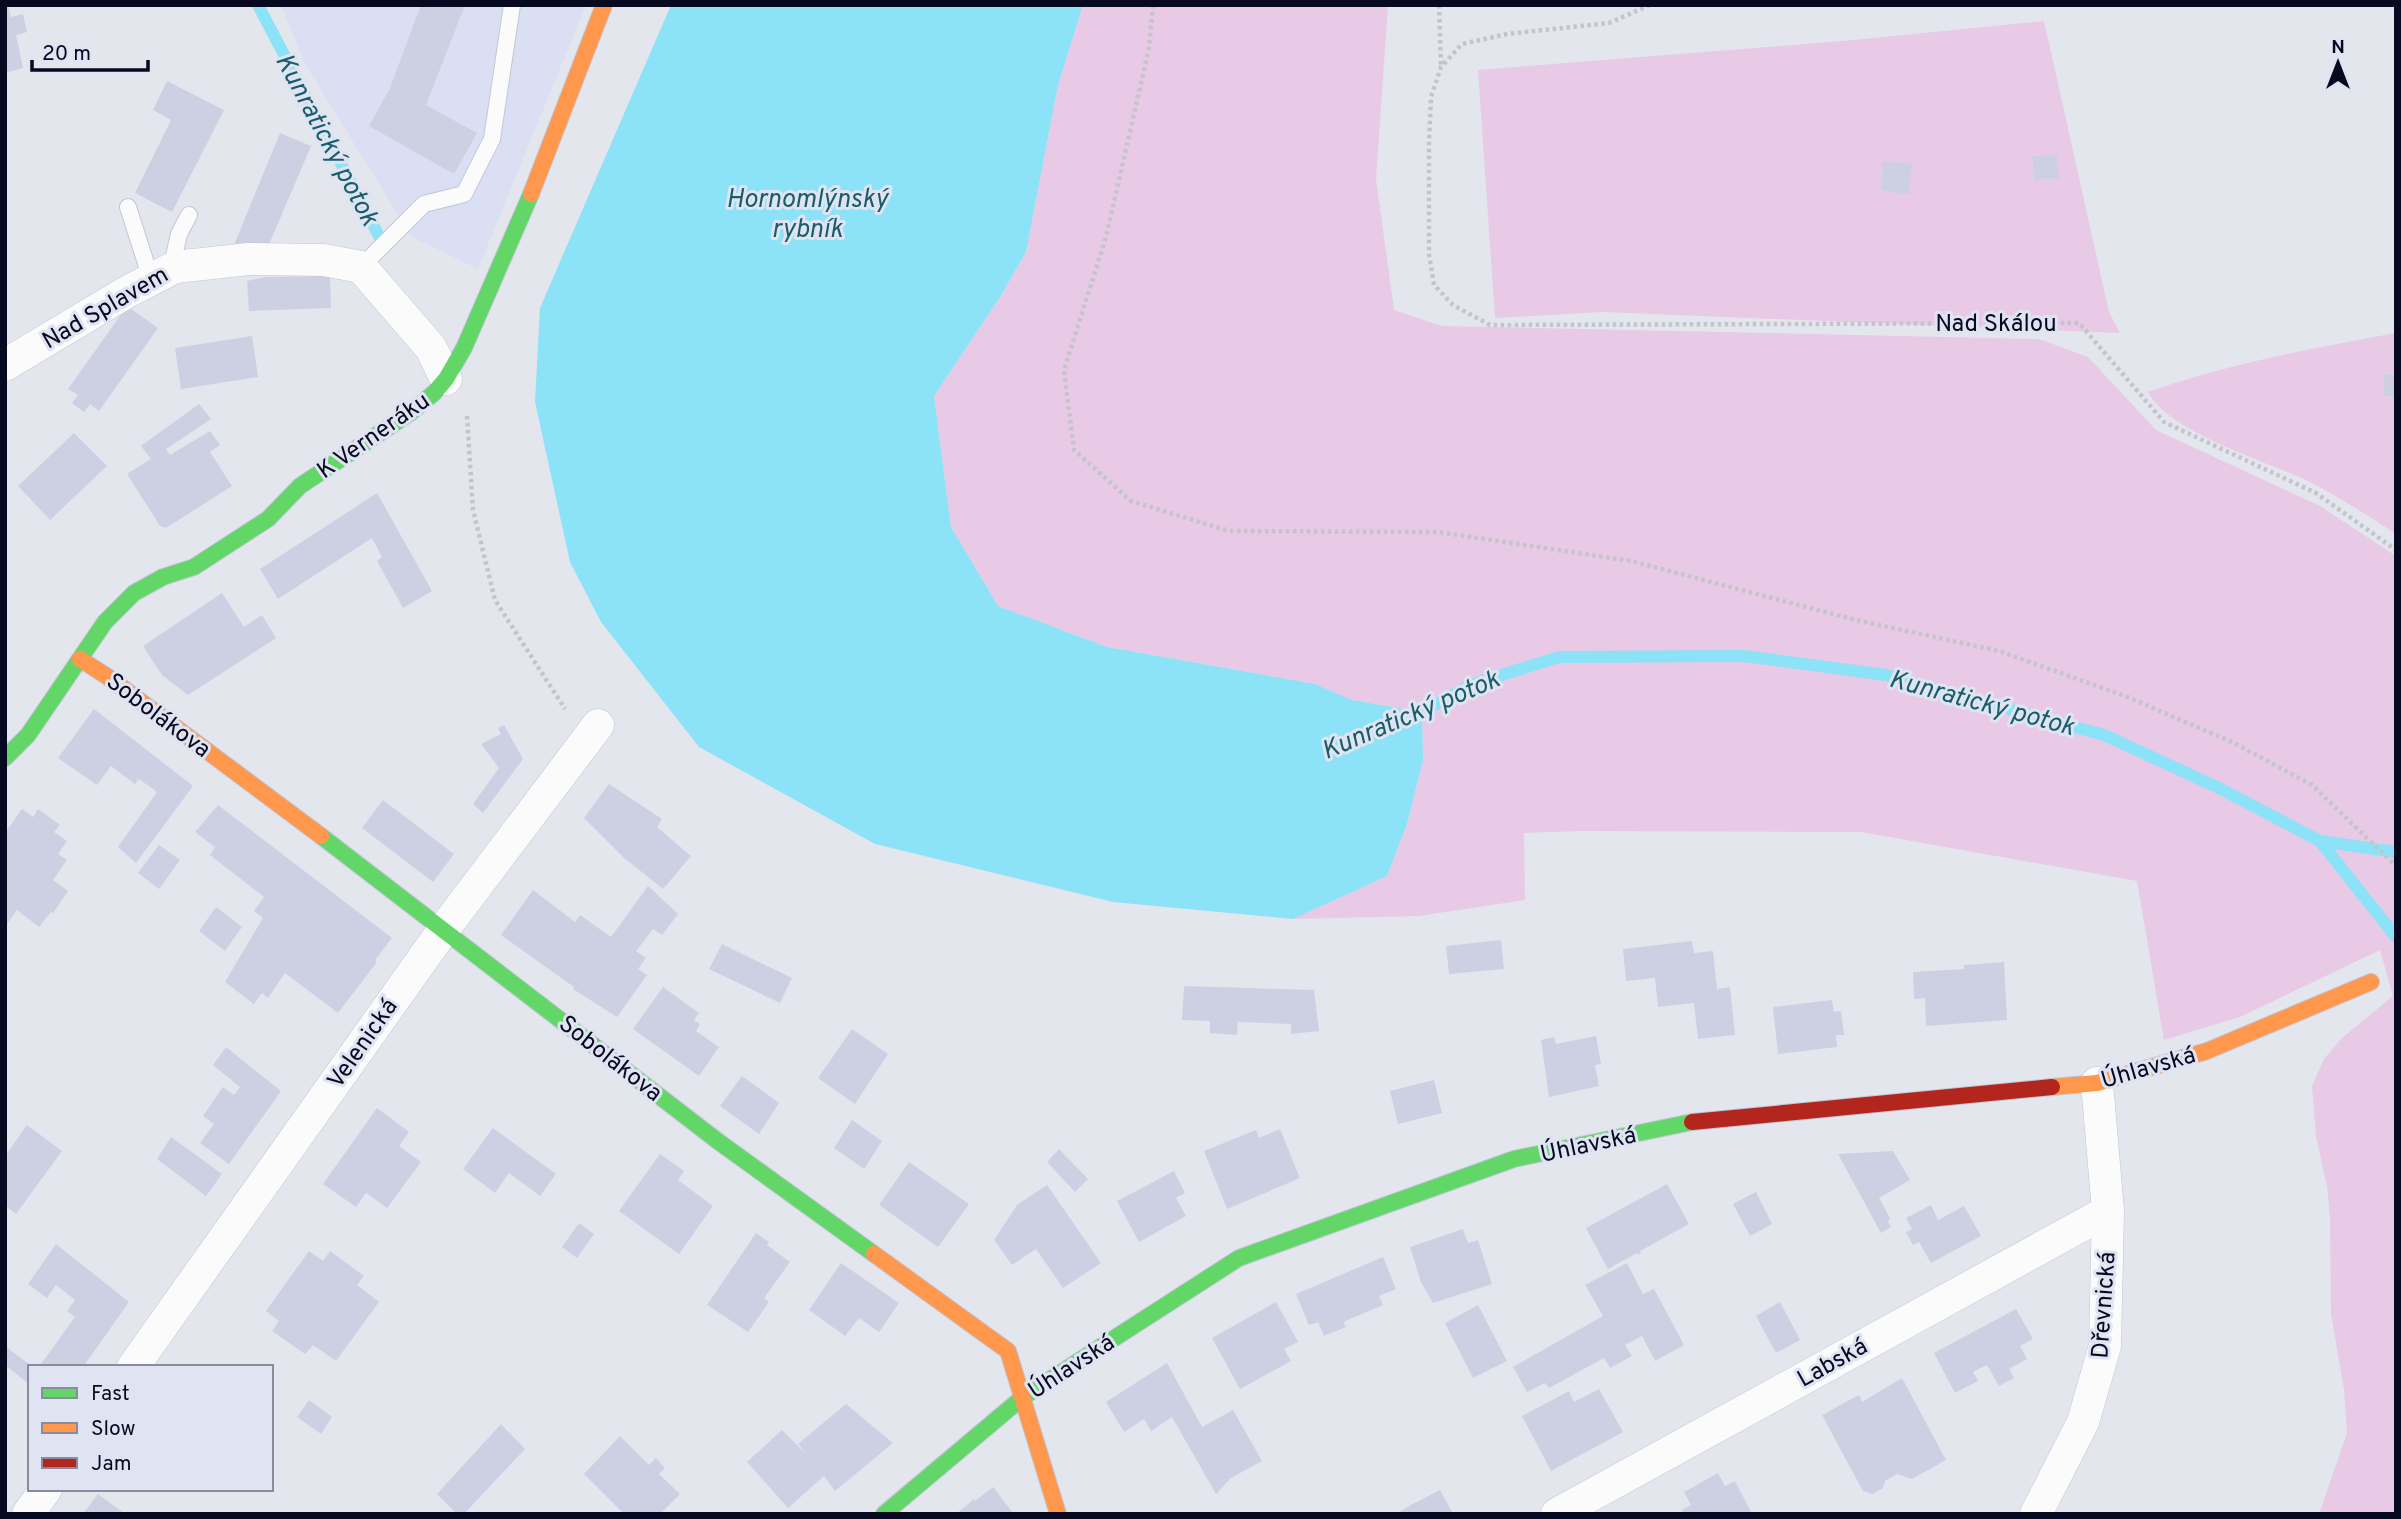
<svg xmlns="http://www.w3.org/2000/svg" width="2401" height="1519" font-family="Overpass,sans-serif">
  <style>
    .built { fill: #dadff4 }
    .green { fill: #e8c9e6; fill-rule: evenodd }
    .water { fill: #8ce2f6 }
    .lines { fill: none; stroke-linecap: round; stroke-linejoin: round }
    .stream { stroke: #8ce2f6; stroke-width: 12 }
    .building { fill: #ccd0e2 }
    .lane-casing { stroke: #c1c6d6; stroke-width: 18 }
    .street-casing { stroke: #c1c6d6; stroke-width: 33 }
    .fast-casing { stroke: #c1c6d6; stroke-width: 18 }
    .slow-casing { stroke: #c1c6d6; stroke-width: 18 }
    .jam-casing { stroke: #c1c6d6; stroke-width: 18 }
    .path { stroke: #c4c5ca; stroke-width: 4.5; stroke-dasharray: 3.5 3.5; stroke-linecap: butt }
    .lane { stroke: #fbfbfc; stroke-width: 16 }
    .street { stroke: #fbfbfc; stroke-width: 32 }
    .fast { stroke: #63d668; stroke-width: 16 }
    .slow { stroke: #ff974d; stroke-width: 16 }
    .jam { stroke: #b3261e; stroke-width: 16 }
    .labels { text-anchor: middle; stroke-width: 6; stroke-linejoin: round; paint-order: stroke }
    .street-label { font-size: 24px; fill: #070921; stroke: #e0e4f2 }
    .water-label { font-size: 26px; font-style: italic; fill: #185d6a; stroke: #e0e4f2 }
  </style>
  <rect width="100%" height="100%" fill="#e4e6ee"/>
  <!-- built -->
  <path class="built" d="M281,5H586L478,269L412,237L306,66Z"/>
  <!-- green -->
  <path class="green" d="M1083,5H1388L1376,179L1394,310L1441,326L2039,339L2088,357L2156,430L2320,506L2396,556V1514H2319L2347,1433L2344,1389L2331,1314L2330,1218L2327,1187L2316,1136L2312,1086L2324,1059L2342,1038L2393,996L2380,950L2240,1017L2164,1040L2137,881L1861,832L1579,831L1524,833L1525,900L1419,916L1293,919L1387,876L1407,824L1423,760L1422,712L1352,700L1315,684L1107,647L998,606L951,527L934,396L1000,297L1026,252L1058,85Z
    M2044,21L2109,312L2120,333L1603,312L1495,318L1478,70L1843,41ZM2057,155L2058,179L2034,180L2032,157ZM1882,161L1908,193L1881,191Z
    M2396,333V375L2384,374L2383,396L2396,397V534C2369,516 2340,498 2312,483C2268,461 2172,435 2148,392C2229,364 2312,348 2396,333Z"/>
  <!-- water -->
  <path class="water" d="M671,5H1083L1058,85L1026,252L1000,297L934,396L951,527L998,606L1107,647L1315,684L1352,700L1422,712L1423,760L1407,824L1387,876L1293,919L1113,902L875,844L699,747L601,622L570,562L535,402L540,308Z"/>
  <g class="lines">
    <!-- stream -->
    <path class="stream" d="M258,5L379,236
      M1408,718L1422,712L1470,685L1559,657L1744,656L1886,675L2104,735L2219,788L2320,841L2396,937
      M2320,841L2396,852"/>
  </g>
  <!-- building -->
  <path class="building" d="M5,5H8L11,17L23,14L27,32L16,35L23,68L5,73Z
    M421,5H465L426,105L477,133L454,174L369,126L390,88Z
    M167,81L224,110L172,212L135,193L171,120L153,110Z
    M280,133L311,146L267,249L234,245Z
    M2057,155L2059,179L2034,180L2032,156Z
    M1882,161L1912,164L1909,194L1881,191Z
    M330,276L331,308L249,311L247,281L266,277Z
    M127,306L158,328L99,411L90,404L84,412L72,403L78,395L68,389Z
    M252,336L258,377L181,389L175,348Z
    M2384,374L2396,375V397L2383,396Z
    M199,404L211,419L166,449L170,455L210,431L220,445L210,452L232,486L166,528L160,526L127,474L151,459L141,446Z
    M74,433L107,466L50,520L18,486Z
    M377,493L432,591L403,608L377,561L382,557L372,538L278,599L260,569Z
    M222,593L244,627L262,615L276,638L188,695L162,675L143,646Z
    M94,709L193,786L136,863L118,847L157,792L139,779L135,784L111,766L97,785L58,758Z
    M504,725L523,759L483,813L473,804L499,768L481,744L501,734L498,728Z
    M609,784L662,819L657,827L691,856L663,889L623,857L584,818Z
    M383,800L454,854L433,882L362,828Z
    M218,805L392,938L375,960L377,962L338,1013L285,973L268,998L262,993L254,1004L225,982L263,918L254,911L264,897L210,855L215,847L195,832Z
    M22,809L33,817L38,809L60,825L54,832L67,841L58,854L67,860L53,880L68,891L53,913L51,912L39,927L17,910L5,927V833Z
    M159,845L180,860L159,889L138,873Z
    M648,886L678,914L662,935L653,929L636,951L646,958L638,969L647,975L617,1017L573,989L574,987L501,935L533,890L575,922L580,915L611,937Z
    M216,907L242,927L225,951L199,931Z
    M1501,940L1504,969L1449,974L1446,946Z
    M1692,941L1694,953L1713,951L1717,989L1730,987L1735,1035L1698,1039L1694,1003L1658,1007L1655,978L1626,981L1623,949Z
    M722,944L792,978L780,1003L709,969Z
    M2004,962L2007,1020L1926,1026L1925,998L1914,999L1913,972L1964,969V965Z
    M1184,986L1314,990L1319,1031L1291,1034V1024L1238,1022L1237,1035L1210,1033V1021L1182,1020Z
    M663,987L699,1013L694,1020L700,1024L696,1031L719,1047L699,1076L633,1029Z
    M1832,1000L1834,1012L1841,1011L1844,1035H1836L1837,1047L1778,1054L1773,1007Z
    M852,1029L888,1054L855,1104L818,1078Z
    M1596,1036L1601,1064L1595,1065L1599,1086L1549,1097L1541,1040L1554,1037L1556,1044Z
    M226,1047L281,1091L229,1164L200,1143L214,1124L203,1116L223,1087L234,1095L240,1087L213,1065Z
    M742,1076L779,1103L759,1134L720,1106Z
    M1434,1080L1442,1113L1398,1124L1390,1091Z
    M377,1108L409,1132L399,1146L421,1162L387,1208L366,1193L356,1207L323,1184Z
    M852,1120L882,1141L864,1169L834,1148Z
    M27,1125L62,1151L16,1214L5,1205V1156Z
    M493,1128L556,1174L540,1196L509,1173L495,1193L463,1169Z
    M1280,1129L1300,1178L1227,1209L1204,1151L1256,1130L1259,1138Z
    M171,1137L222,1174L206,1196L157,1159Z
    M1059,1149L1088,1179L1075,1192L1047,1162Z
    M1893,1151L1910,1180L1879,1198L1890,1218L1888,1222L1891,1227L1881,1233L1838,1154Z
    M660,1154L684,1171L678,1180L713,1206L679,1254L619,1211Z
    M909,1162L969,1204L938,1247L879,1205Z
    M1174,1171L1185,1193L1176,1198L1186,1216L1139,1242L1117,1201Z
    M1667,1184L1689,1224L1640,1251L1641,1253L1638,1255L1637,1253L1608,1269L1586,1228Z
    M1047,1185L1101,1263L1063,1288L1036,1249L1012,1265L994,1240L1017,1205Z
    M1756,1192L1772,1224L1750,1236L1733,1204Z
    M1931,1205L1938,1220L1964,1206L1981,1236L1931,1263L1919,1242L1913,1245L1906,1232L1912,1229L1906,1218Z
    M579,1223L594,1234L577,1258L562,1247Z
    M1463,1229L1468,1243L1478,1240L1492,1284L1433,1303L1421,1282L1410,1247Z
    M756,1233L769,1242L767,1245L790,1262L764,1298L769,1302L748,1332L707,1305Z
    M56,1244L129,1302L83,1367H39L75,1317L67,1311L75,1300L56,1285L47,1298L28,1284Z
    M309,1251L323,1261L330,1251L364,1276L357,1285L379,1302L336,1361L313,1345L305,1354L272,1331L279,1321L266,1311Z
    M1383,1257L1396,1289L1379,1296L1383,1305L1343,1322L1346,1327L1324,1336L1318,1322L1309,1325L1296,1294Z
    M841,1263L899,1303L879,1332L859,1318L845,1336L809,1310Z
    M1627,1263L1643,1294L1654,1289L1684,1345L1655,1361L1642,1336L1625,1345L1632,1356L1610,1368L1604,1358L1549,1388L1545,1383L1527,1392L1513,1367L1603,1316L1585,1285Z
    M1276,1302L1298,1342L1284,1349L1291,1361L1240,1389L1212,1338Z
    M1780,1302L1800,1340L1776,1353L1756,1316Z
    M1478,1305L1507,1361L1473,1378L1445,1323Z
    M2016,1309L2033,1339L2020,1346L2027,1359L2009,1369L2014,1378L1999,1386L1987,1365L1973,1372L1978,1381L1955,1393L1934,1353Z
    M5,1346L30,1365V1385L5,1365Z
    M1167,1363L1202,1427L1233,1410L1262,1461L1231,1478L1216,1494L1172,1417L1151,1431L1144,1419L1124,1432L1106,1402Z
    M1902,1378L1946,1460L1912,1479L1897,1474L1885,1481L1883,1488L1872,1494L1863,1491L1822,1415L1859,1395L1862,1402Z
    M1599,1389L1623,1432L1551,1471L1522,1416L1569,1391L1574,1402Z
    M309,1400L332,1417L321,1434L297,1417Z
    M846,1404L893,1443L835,1491L824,1476L788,1508L747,1462L782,1430L808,1456L798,1444Z
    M501,1424L525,1449L464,1514H457L437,1494Z
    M620,1436L649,1465L656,1458L665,1468L659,1474L680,1494L660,1514H624L584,1474Z
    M1718,1473L1725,1486L1735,1481L1752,1514H1684L1682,1510L1691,1505L1684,1492Z
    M993,1487L1014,1514H956L974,1499L975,1501Z
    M1440,1490L1453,1514H1396L1411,1505Z
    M98,1494L125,1514H83Z"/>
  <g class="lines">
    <!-- lane casing -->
    <g class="lane-casing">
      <path id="lane" d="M128,207L151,279
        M361,267L424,204L464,194L492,139L512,5
        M171,269L179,234L189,215"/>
    </g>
    <!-- street casing -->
    <g class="street-casing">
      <path id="street" d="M5,365L127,292L175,267L249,259L324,260L361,267L431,348L446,379
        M133,1367L444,929L598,725
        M28,1514L46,1489
        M1557,1514L2108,1211
        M2036,1514L2083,1422L2105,1346L2108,1211L2097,1083"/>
    </g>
    <!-- fast casing -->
    <g class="fast-casing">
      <path id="fast" d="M5,758L28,735L105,622L134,593L163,577L194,567L268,519L300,486L410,413L434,393L446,379L464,348L531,194
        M321,836L719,1142L874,1254
        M884,1514L1023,1397L1239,1258L1514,1159L1692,1122"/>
    </g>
    <!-- slow casing -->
    <g class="slow-casing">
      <path id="slow" d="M531,194L604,5
        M80,659L108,677L321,836
        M2052,1087L2097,1083L2207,1051L2371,982
        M874,1254L1008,1351L1058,1514"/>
    </g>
    <!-- jam casing -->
    <g class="jam-casing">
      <path id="jam" d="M1692,1122L2052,1087"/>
    </g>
    <!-- path -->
    <path class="path" d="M1153,5L1149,48L1106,237L1064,370L1074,450L1131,501L1229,531L1438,532L1631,561L1856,620L1999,651L2125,696L2232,742L2312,785L2396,866
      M1439,5L1441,66
      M1650,5L1609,23L1507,34L1462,44L1441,67L1431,97L1429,143V254L1434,285L1453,305L1490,325L2079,323L2164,422L2316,493L2396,550
      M467,416L473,510L495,600L565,709"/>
    <!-- lane -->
    <use href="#lane" class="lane"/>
    <!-- street -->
    <use href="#street" class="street"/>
    <!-- fast -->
    <use href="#fast" class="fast"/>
    <!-- slow -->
    <use href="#slow" class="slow"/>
    <!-- jam -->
    <use href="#jam" class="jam"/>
  </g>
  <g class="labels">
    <!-- street labels -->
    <g class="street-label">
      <text transform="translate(105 307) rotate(-30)" y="8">Nad Splavem</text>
      <text x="1996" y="331">Nad Skálou</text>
      <text transform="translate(373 435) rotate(-35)" y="8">K Verneráku</text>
      <text transform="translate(159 715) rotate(37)" y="8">Sobolákova</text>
      <text transform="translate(362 1043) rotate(-55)" y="8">Velenická</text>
      <text transform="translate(611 1058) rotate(38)" y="8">Sobolákova</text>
      <text transform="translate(2148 1067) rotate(-16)" y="8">Úhlavská</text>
      <text transform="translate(1588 1144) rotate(-12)" y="8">Úhlavská</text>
      <text transform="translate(2103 1305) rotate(-86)" y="8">Dřevnická</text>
      <text transform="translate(1832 1362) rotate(-29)" y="8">Labská</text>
      <text transform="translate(1071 1366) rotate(-33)" y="8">Úhlavská</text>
    </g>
    <!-- water labels -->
    <g class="water-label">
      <text transform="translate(328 139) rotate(62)" y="9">Kunratický potok</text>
      <text x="807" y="207">Hornomlýnský<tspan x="807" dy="30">rybník</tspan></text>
      <text transform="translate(1982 702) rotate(15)" y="9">Kunratický potok</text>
      <text transform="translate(1410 714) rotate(-23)" y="9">Kunratický potok</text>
    </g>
  </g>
  <!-- border -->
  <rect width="2401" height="1519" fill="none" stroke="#070921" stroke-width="14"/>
  <!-- legend -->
  <rect x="28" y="1365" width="245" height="126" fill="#e0e4f2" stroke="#898c9e" stroke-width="2"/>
  <rect x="42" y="1388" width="35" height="10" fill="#63d668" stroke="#898c9e" stroke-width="2"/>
  <text x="91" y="1400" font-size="21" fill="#070921">Fast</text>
  <rect x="42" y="1423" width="35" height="10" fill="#ff974d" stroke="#898c9e" stroke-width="2"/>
  <text x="91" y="1435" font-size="21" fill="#070921">Slow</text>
  <rect x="42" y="1458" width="35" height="10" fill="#b3261e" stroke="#898c9e" stroke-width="2"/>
  <text x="91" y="1470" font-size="21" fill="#070921">Jam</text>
  <!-- north arrow -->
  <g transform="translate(2338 63)" stroke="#e0e4f2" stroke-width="5" paint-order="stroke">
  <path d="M0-5L12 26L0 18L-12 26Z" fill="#070921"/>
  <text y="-10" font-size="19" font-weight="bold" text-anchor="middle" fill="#070921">N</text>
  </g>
  <!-- scale -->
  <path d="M32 60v10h116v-10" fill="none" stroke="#070921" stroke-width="3.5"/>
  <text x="42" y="60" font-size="21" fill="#070921" stroke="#e0e4f2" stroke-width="5" paint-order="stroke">20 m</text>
</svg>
